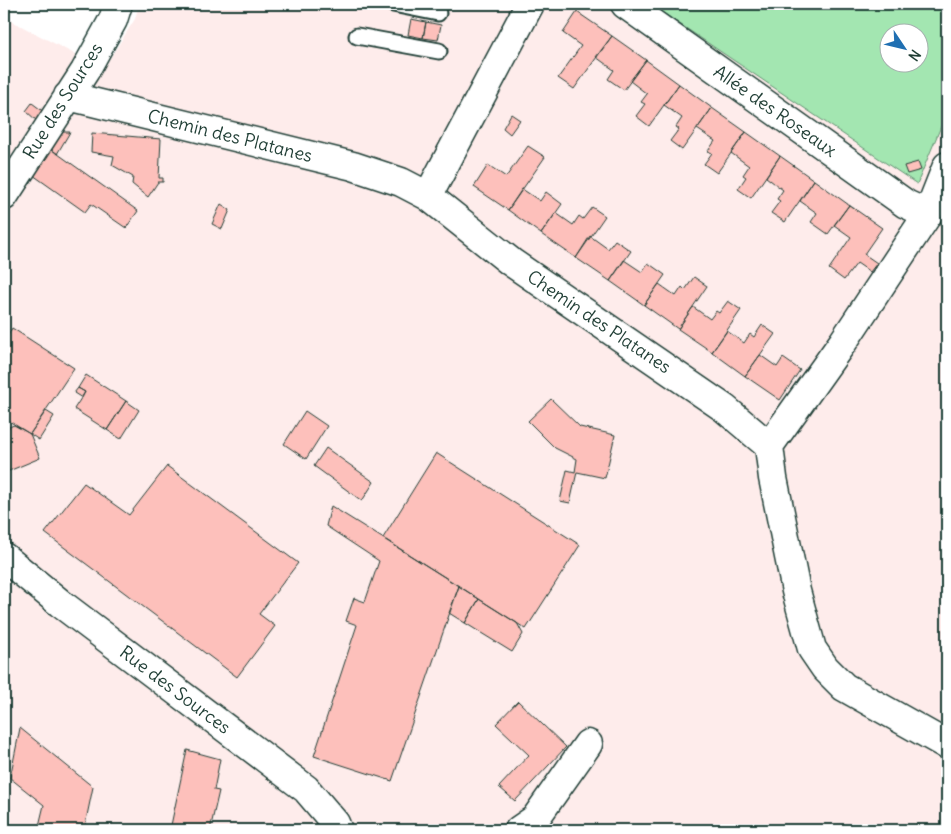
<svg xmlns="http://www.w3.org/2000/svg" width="951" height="834" font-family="Delius,sans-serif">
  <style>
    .built { fill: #feeceb; fill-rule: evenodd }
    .green { fill: #a3e6b1; stroke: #619272; fill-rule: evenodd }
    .building { fill: #fdc0bb; stroke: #1f3d34 }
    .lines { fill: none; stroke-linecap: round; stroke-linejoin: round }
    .service-casing { stroke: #1f3d34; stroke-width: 19 }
    .minor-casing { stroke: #1f3d34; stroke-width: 31 }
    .service { stroke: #fff; stroke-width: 15 }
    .minor { stroke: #fff; stroke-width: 28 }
    .labels { text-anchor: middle; stroke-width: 5; stroke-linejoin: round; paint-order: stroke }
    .street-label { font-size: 18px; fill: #1f3d34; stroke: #fff }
  </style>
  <rect width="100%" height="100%" fill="#fff"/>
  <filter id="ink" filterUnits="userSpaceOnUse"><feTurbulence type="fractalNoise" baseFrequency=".02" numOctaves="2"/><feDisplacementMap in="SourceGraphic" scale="10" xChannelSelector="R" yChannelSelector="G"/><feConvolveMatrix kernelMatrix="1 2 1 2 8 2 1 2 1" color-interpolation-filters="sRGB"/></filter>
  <g filter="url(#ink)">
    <!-- built -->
    <path class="built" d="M139,4H947V830H4V17L103,69L135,19ZM888,32H918V62H888Z"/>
    <!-- green -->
    <path class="green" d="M650,4H947V112L917,184ZM888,32H918V62H888Z"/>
    <!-- building -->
    <path class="building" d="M577,12L612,36L574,89L558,78L581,46L563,33Z
      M411,19L426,22L423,38L408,35Z
      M426,22L441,25L438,40L423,38Z
      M612,36L646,60L624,90L608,79L614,70L596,57Z
      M646,60L679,84L649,126L636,116L645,104L641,102L647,94L630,81Z
      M679,84L712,108L682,150L670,141L679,129L676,127L682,118L664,105Z
      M32,103L44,112L37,121L26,111Z
      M712,108L746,132L717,173L704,164L712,153L708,151L715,141L697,129Z
      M511,114L520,120L510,134L503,128Z
      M62,132H70L57,154L51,149Z
      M746,132L780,156L751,198L738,189L746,177L743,175L749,166L731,153Z
      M92,133L161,139L159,178H163V182H158L148,197L132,184L133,177L112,165L114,156L91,152Z
      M528,146L545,157L508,210L474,187L488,165L506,177Z
      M51,149L138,211L126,228L91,204L85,212L33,175Z
      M780,156L814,180L785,222L771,213L780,201L777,199L783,190L766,177Z
      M918,162L921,170L907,174L904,166Z
      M814,180L849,205L828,234L811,222L817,213L800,201Z
      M522,189L540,201L546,192L562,204L541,234L508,210Z
      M221,204L230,210L222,229L212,224Z
      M849,205L882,228L864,254L877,263L870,272L857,263L844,280L829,269L851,237L834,225Z
      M592,207L605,216L576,258L541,234L556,213L573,225L579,216L583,219Z
      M590,236L608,249L615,240L631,251L610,281L576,258Z
      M624,260L642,272L648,263L665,275L644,305L610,281Z
      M694,277L707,286L678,329L644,305L659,284L676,296L682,287L685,290Z
      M728,301L741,310L712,352L678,329L693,307L710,319L716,311L719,313Z
      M762,325L775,334L745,376L712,352L727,331L744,343L750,334L754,337Z
      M12,328L74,368L30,434L4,418V342Z
      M760,355L777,367L783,358L800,370L780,400L745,376Z
      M86,375L126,401L107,430L74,409L85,392L78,388Z
      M78,388L85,392L82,398L74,393Z
      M551,399L580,427L615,435L605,478L577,472L570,503L560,501L567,470L575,472L577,459L555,448L528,421Z
      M126,401L139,410L121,439L107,430Z
      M46,411L54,416L39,440L30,434Z
      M305,411L327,426L306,459L284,444Z
      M14,425L30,434L40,458L4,473V429Z
      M326,448L374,482L362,501L314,466Z
      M436,453L580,545L526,629L383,538Z
      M167,466L298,563L259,614L275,626L237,677L45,533L84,483L129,515Z
      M331,506L459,586L392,781L314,756L357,625L346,621L354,598L365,602L379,561L326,526Z
      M459,586L479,599L465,623L449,613Z
      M479,599L517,623L523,634L512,652L465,623Z
      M518,701L566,747L515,801L499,787L529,755L496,724Z
      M20,728L93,787L84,830H38L44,805L10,778Z
      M187,750L220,759L214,790L219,791L210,830H170Z"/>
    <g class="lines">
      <!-- service casing -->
      <g class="service-casing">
        <path id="service" d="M393,4L438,13
          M357,36L439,51"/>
      </g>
      <!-- minor casing -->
      <g class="minor-casing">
        <path id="minor" d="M625,4L906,204L928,214
          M68,96L353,166L401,182L428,196L511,262L724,408L769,446L773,478L796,591L812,649L825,668L844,687L947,745
          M4,196L85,71L113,20L118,4
          M428,196L530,4
          M769,446L843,342L928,214L947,166
          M4,557L60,603L306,789L335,823L338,830
          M519,830L535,819L588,744"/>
      </g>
      <!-- service -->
      <use href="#service" class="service"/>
      <!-- minor -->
      <use href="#minor" class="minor"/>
    </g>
  </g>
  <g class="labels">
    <!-- street labels -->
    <g class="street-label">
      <text transform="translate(63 101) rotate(-58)" y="6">Rue des Sources</text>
      <text transform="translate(775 111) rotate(35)" y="6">Allée des Roseaux</text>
      <text transform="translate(230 136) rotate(14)" y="6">Chemin des Platanes</text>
      <text transform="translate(599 322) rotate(34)" y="6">Chemin des Platanes</text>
      <text transform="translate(175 690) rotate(37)" y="6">Rue des Sources</text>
    </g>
  </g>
  <!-- margin -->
  <rect width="951" height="834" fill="none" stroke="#fff" stroke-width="20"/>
  <rect x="10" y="10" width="931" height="814" fill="none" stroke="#1f3d34" stroke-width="2" filter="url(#ink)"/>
  <!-- north arrow -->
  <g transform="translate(904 48) rotate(125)"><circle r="24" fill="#ffffff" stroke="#a5b1ae"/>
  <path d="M0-4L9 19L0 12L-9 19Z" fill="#1f6fb2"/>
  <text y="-8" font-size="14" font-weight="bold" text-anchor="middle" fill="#1f3d34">N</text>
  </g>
</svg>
